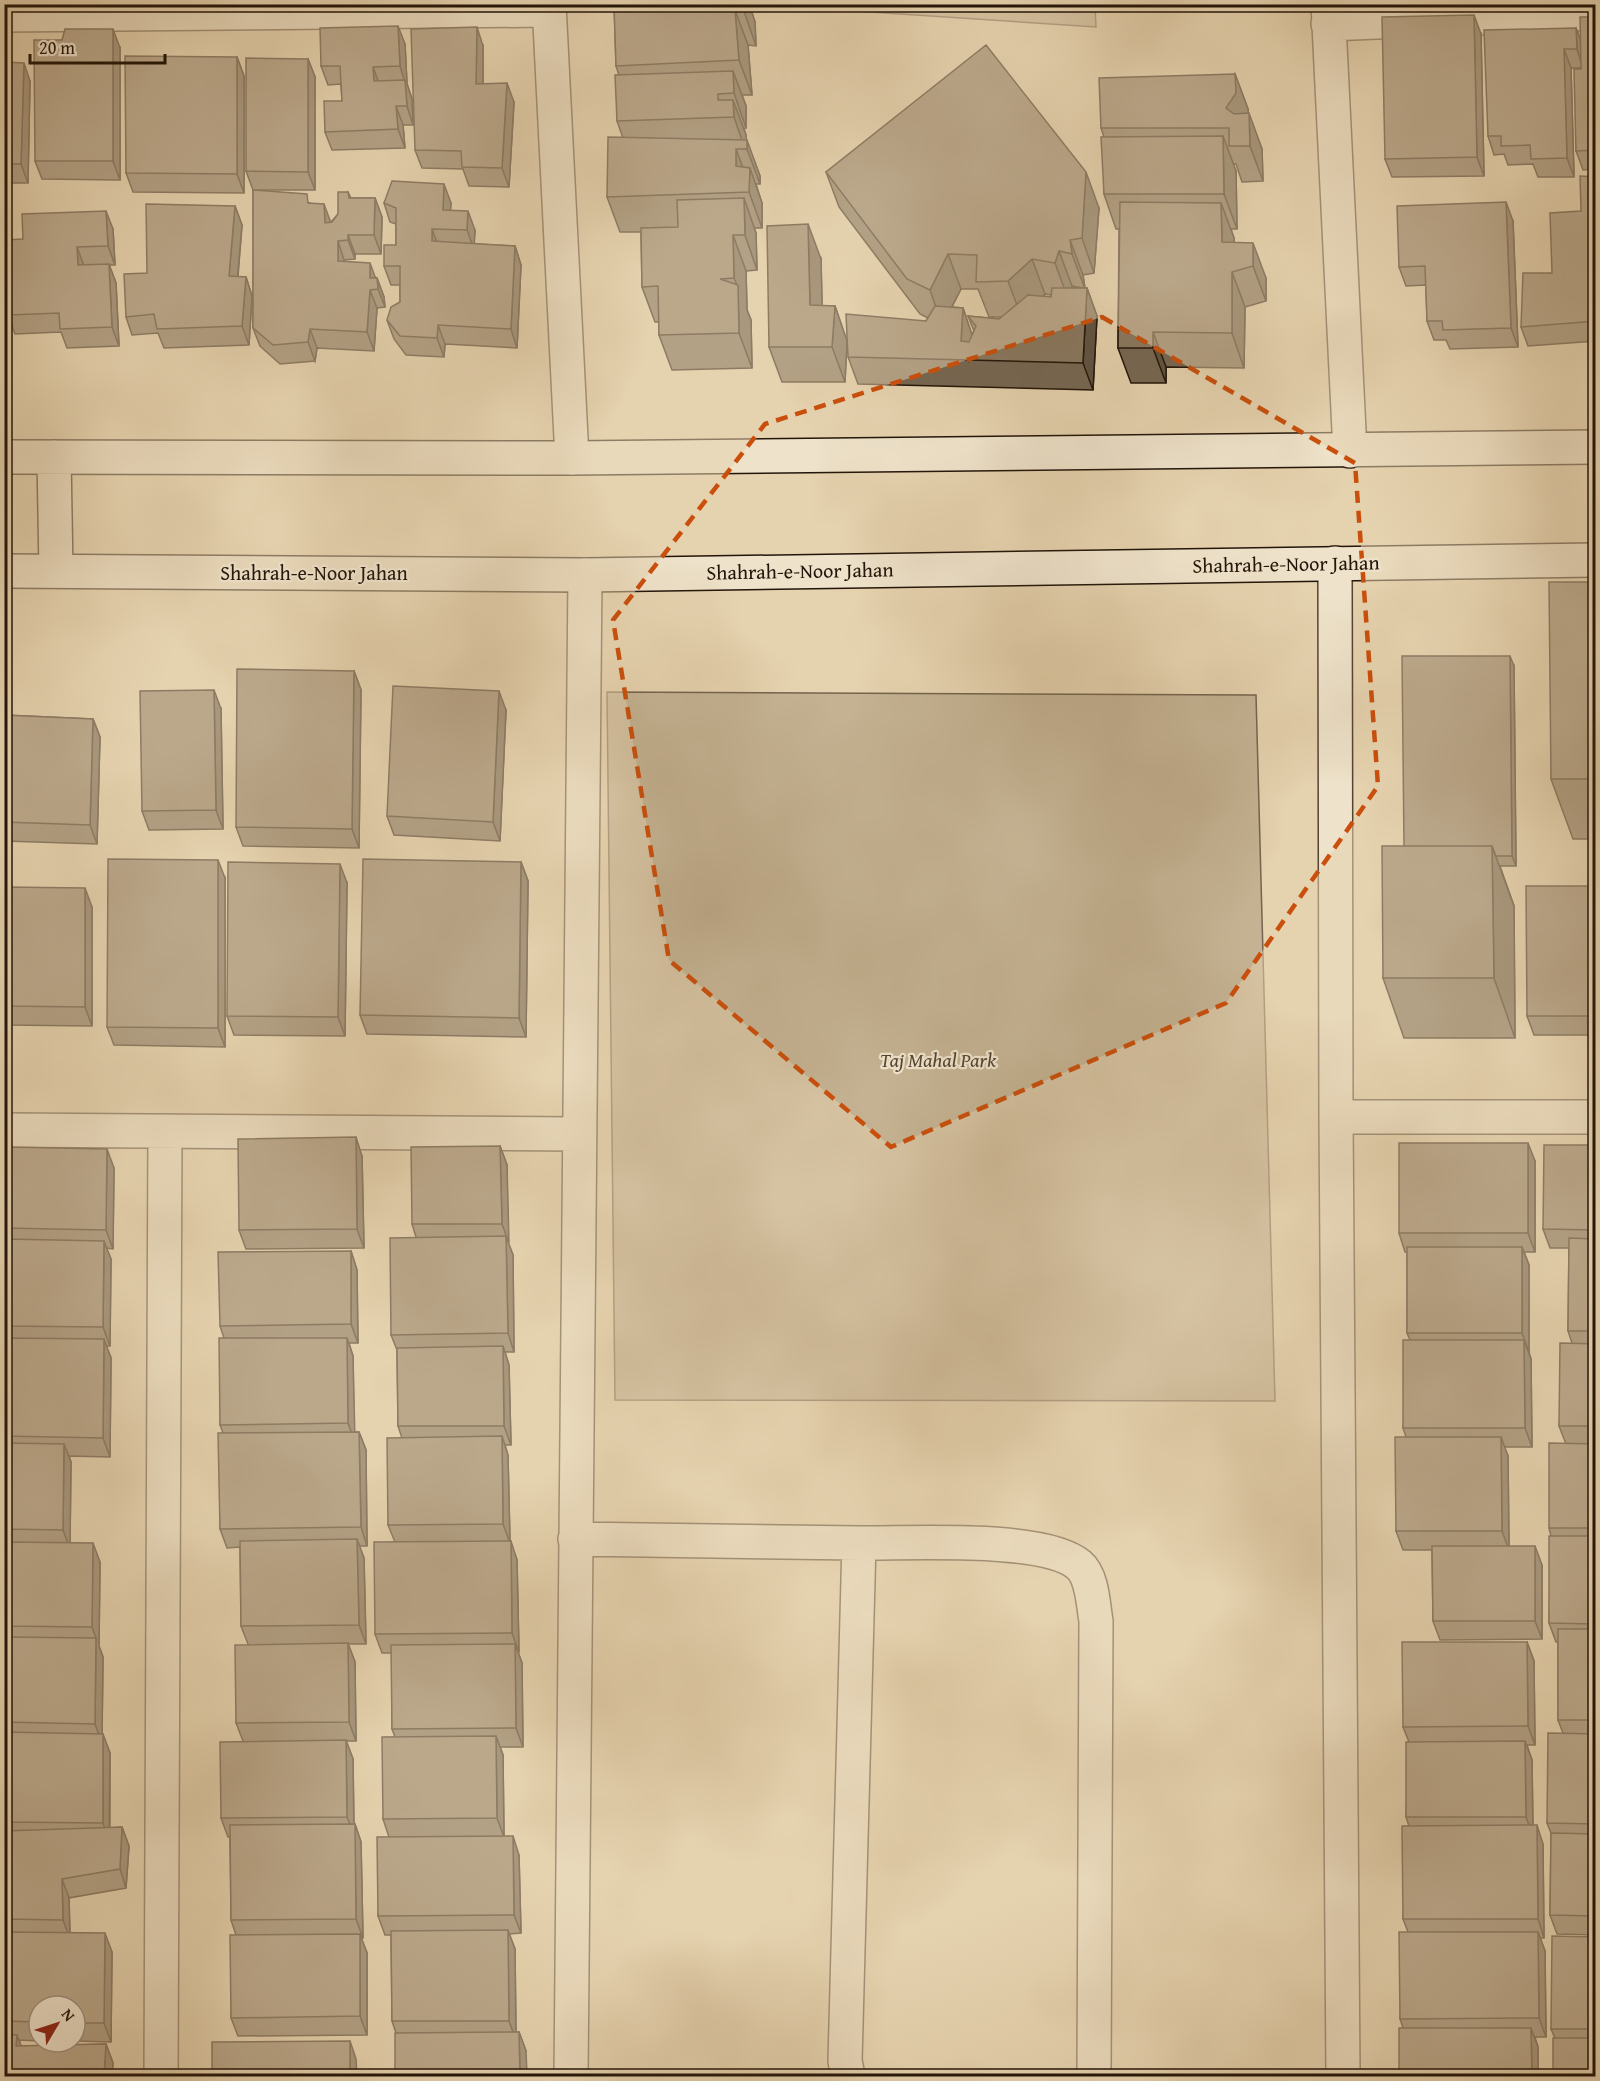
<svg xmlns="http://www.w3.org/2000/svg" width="1600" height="2081" font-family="'Gentium Book Plus',serif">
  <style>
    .green { fill: #c4b292; stroke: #74644e; stroke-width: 1.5 }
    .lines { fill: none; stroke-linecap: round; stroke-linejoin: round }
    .minor-casing { stroke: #544432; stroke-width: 36 }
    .secondary-casing { stroke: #231509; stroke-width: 36 }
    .minor { stroke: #eee2ca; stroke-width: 33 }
    .secondary { stroke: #eee2ca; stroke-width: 33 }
    .wall { fill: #756652; stroke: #231509; stroke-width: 1.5; fill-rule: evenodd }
    .shaded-wall { fill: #5f5342; stroke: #231509; stroke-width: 1.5 }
    .building { fill: #88775f; stroke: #231509; stroke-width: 1.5 }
    .marked { fill: none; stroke: #ca4f0c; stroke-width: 4.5; stroke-dasharray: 12 8; stroke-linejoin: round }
    .labels { text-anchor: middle; stroke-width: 4.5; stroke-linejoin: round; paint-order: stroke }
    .street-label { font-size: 20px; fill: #231509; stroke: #eee2ca }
    .park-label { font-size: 20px; font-style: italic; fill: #534432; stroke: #eee2ca }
  </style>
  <rect width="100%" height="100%" fill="#e5d2ae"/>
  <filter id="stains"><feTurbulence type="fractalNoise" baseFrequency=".00333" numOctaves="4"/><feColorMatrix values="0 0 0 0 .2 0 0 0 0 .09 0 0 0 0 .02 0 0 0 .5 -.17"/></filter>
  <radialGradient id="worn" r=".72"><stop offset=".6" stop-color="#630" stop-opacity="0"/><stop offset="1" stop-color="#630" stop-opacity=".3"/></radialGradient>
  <!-- green -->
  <path class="green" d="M779,5H1095L1096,27L779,6Z
    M607,692L1256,695L1275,1401L615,1400Z"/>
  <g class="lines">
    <!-- minor casing -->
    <g class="minor-casing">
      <path id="minor" d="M549,4L572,458
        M1328,4L1350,451
        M4,15L549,10
        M1328,24L1596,13
        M1335,563L1336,1117L1343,2076
        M1336,1117H1596
        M4,1130L578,1134
        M575,1539L859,1543L845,2061L848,2076
        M859,1543C909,1544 1044,1535 1079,1565C1093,1577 1093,1605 1096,1621L1094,2076
        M161,2076L165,1131
        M571,2076L585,575"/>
    </g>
    <!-- secondary casing -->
    <g class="secondary-casing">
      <path id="secondary" d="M4,457L572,458L1596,447
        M54,457L56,571
        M4,571L585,575L1596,560"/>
    </g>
    <!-- minor -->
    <use href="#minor" class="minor"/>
    <!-- secondary -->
    <use href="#secondary" class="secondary"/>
  </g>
  <!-- wall -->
  <path class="wall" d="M614,4H749L755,22L756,46L748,45L752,95H742L746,106V128L744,129L746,135V140L760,176V184H756L762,203V228H754L756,233L757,270L746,271L747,310L751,320L752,368L672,370L659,335V322H655L642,287L641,232H620L607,197L623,138L617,121L619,75L616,66Z
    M1596,17V169L1583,170L1576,151L1581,68H1571L1574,177H1538L1533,164L1508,165L1504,154L1494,155L1488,136L1576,28L1580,40Z
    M1481,34L1484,176L1392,177L1385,159Z
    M405,44L407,84L412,99L413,125H403L405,148L332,150L325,132L342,101L341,84L328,85L321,66Z
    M483,46V84L514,102L509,187L469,186L463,169L422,168L415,150Z
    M120,48V180L42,179L35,161Z
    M237,57L244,76V193L133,192L126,173Z
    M308,59L315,77V190H257L310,203L331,222L338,214L348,192L351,198H375L382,217L381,254H355V259L344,260V261L377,278L384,297L385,307L377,308L374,351L317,348L315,361L280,364L260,346L253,328V190L246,171Z
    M4,62L30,81L28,183H5L4,189Z
    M1235,74L1248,109V113L1262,149L1263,181L1242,182L1236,164H1233L1236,171L1237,229H1231L1234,238V243L1266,278V301L1245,307L1244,368L1166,367V383H1131L1118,348L1119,229H1116L1104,194V137L1101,128Z
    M826,172L1099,208L1094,273L1083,275L1085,288H1087L1097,316L1093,390L858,384L848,357L926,321L928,318L920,314L839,207ZM1072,286L1083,288H1071ZM961,289H978L989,317H1001L999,319L968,316L974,331L972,335L963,308L952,307ZM1045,294L1051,295V297L1043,296Z
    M1596,177V341L1528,346L1521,327L1552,273L1581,211Z
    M384,203H451L450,210L475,230L474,244L515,246L521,265L517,348L445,344L444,357L406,355L394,339L387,320L400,302V285H391L384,266L396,245V224L390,222Z
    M235,206L242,225L238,277H246L252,296L249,345L164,348L158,333L132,335L126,317L147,273Z
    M1513,221L1518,347L1450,349L1446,340H1434L1427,321L1426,285L1406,286L1399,267Z
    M113,229L115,265H109L116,283L119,346L67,348L61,332L15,334L8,315L23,239Z
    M821,259L822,306H835L847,341L845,382H782L769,347Z
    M1596,582V839H1573L1551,779Z
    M1514,666L1516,866H1500L1514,906L1515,1038H1404L1383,978L1404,846Z
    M354,671L361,690L359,848L243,846L236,827Z
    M221,709L223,829L149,830L142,811Z
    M506,710L500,841L394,835L387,816Z
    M4,715L93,719L100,737L97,844L4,841Z
    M521,862L528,881L526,1037L367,1034L360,1015Z
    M225,878V1047L114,1045L107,1027Z
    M347,883L345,1036L234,1035L227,1016Z
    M1596,886V1035H1534L1527,1016Z
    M4,887L92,907V1026L4,1025Z
    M1596,1145V1935L1557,1934L1550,1915L1551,1833L1547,1823L1563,1733L1558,1720V1642H1556L1549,1623L1551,1536L1549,1528L1566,1444L1559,1426L1572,1343L1568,1331L1569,1248H1550L1543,1229Z
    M500,1146L507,1165L508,1243L513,1255L514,1352H505L509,1365L511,1445H505L508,1455L510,1541L517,1560L519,1652H518L522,1663L523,1747H500L503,1755L504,1836L519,1855L521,1933L509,1934L515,1949L516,2032H519L526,2051L396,2033L392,2021L391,1935H385L378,1916L389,1837L383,1819L395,1737L392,1729V1653H382L375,1634L395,1542L388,1525L402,1438L398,1426L397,1350L391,1335L416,1237L412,1224Z
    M4,1147L114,1168L113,1249L106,1248L111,1259L110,1346H106L111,1358L110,1457L69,1456L71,1462L70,1543L100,1562L99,1646L103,1657L102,1734L110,1753V1828L122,1827L129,1846L126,1888L69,1898L70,1933L112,1952L111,2042L75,2041V2006H39V2041L19,2040L21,2046L106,2044L113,2063L112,2076H4Z
    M362,1156L364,1248L246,1249L239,1230Z
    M1535,1161V1252H1524L1529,1265V1352L1531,1359L1532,1447H1504L1508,1456L1509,1546L1542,1565V1639L1440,1640L1433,1621L1432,1550H1403L1396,1531L1406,1437L1403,1428L1410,1340L1407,1333V1252H1405L1399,1233Z
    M351,1251L357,1270L358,1343H349L353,1356L354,1432H359L366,1450L367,1546H359L364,1558L366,1644H348L355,1662L356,1741H346L353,1759L354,1824H355L361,1842L363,1938H361L367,1953V2035L238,2036L231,2018L236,1935L231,1920L230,1837H228L221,1818L243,1741L236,1723L248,1644L241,1626L240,1547L227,1548L220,1529L223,1433L220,1425L224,1338L220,1326Z
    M1527,1642L1534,1661L1535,1745H1527L1532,1760L1533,1825L1543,1844L1544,1938H1540L1545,1951L1546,2037H1535L1538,2047V2076H1399L1403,2028L1400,2019L1408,1932L1403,1919L1409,1826L1406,1817L1409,1742L1403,1727Z
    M1596,1937V2076L1555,2038L1551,2029Z"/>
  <!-- shaded-wall -->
  <path class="shaded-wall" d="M743,4H749L755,22L756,46L744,11Z
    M735,10L748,45L752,95L739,60Z
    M1474,15L1481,34L1484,176L1477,157Z
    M398,26L405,44L407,84L412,99L413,125L407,106L405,82L400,66Z
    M477,27L483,46V102L476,84Z
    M1576,28L1583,46V68L1577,49Z
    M113,29L120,48V180L113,161Z
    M1564,49L1571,68L1574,177L1567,158Z
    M237,57L244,76V193L237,174Z
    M308,59L315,77V190L308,172Z
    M24,63L30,81L28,183L21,164Z
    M373,67L380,86L374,81Z
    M733,71L746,106V128L734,93Z
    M1235,74L1248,109L1249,128L1226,108Z
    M507,83L514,102L509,187L502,168Z
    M733,100L746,135L747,149H745L734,117Z
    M396,106L403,125L405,148L398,129Z
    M1249,113L1262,149L1263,181L1250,146Z
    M1223,136L1236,171L1237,229L1224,194Z
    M747,140L760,176V184L747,149Z
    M736,149L749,184L736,166Z
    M750,168L762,203V228L749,192Z
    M1086,172L1099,208L1094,273L1082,238Z
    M444,184L451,203L450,229L443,210Z
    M375,198L382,217L381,254L374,235Z
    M744,198L756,233L757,270L745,235Z
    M1506,202L1513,221L1518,347L1511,328Z
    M1221,203L1234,238V272L1222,242Z
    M324,204L331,223H325Z
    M235,206L242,225L236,295L229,276Z
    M106,211L113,229L115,265L108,246Z
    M468,211L475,230L474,249L467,230Z
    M808,224L821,259L823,341L810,305Z
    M432,229L439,248L432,241Z
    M348,235L355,254V259L348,240Z
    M733,235L746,271L747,310L751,320L752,368L739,333L738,288L734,278Z
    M1070,240L1083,275L1085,289L1072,254Z
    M338,241L344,260L345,280L338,261Z
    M1253,243L1266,278V301L1253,266Z
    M515,246L521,265L517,348L511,329Z
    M77,247L84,266L78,265Z
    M1059,251L1072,286L1068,299L1055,263Z
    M948,254L961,289L942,325L930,290Z
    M1032,259L1045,294L1021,316L1008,281Z
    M370,263L377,282L370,278Z
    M109,264L116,283L119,346L112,327Z
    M1232,272L1245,307L1244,368L1232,333Z
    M246,277L252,296L249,345L242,326Z
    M377,278L384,297L385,307L378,289Z
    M1087,288L1097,316L1093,390L1083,363Z
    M370,290L377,308L374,351L367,332Z
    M835,306L847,341L845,382L832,347Z
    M963,308L972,335L968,360L961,341Z
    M438,325L445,344L444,357L437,338Z
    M310,329L317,348L315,361L308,342Z
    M1153,332L1166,367V383L1153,348Z
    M1510,656L1514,666L1516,866L1512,856Z
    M354,671L361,690L359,848L352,829Z
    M214,690L221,709L223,829L216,810Z
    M499,691L506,710L500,841L493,822Z
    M93,719L100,737L97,844L90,825Z
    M1492,846L1514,906L1515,1038L1494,978Z
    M218,860L225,878V1047L218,1028Z
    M521,862L528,881L526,1037L519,1018Z
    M340,864L347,883L345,1036L338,1017Z
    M85,888L92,907V1026L85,1007Z
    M356,1137L362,1156L364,1248L357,1229Z
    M1528,1143L1535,1161V1252L1528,1233Z
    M500,1146L507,1165L509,1243L502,1224Z
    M107,1149L114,1168L113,1249L106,1230Z
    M506,1236L513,1255L514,1352L508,1333Z
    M104,1241L111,1259L110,1346L103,1327Z
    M1522,1247L1529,1265V1352L1522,1333Z
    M351,1251L357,1270L358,1343L351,1324Z
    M347,1338L353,1356L355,1442L348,1423Z
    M104,1339L111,1358L110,1457L103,1438Z
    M1524,1340L1531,1359L1532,1447L1525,1428Z
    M503,1346L509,1365L511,1445L504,1426Z
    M359,1432L366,1450L367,1546L361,1527Z
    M502,1436L508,1455L510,1543L503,1524Z
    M1501,1437L1508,1456L1509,1550L1502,1531Z
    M64,1444L71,1462L70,1549L63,1530Z
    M357,1539L364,1558L366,1644L359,1625Z
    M511,1541L517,1560L519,1652L512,1633Z
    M93,1543L100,1562L99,1646L103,1657L102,1743L95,1724L96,1638L92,1627Z
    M1535,1546L1542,1565V1639L1535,1621Z
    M1527,1642L1534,1661L1535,1745L1528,1726Z
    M348,1643L355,1662L356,1741L349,1722Z
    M515,1644L522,1663L523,1747L516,1728Z
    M103,1734L110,1753L109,1842L103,1823Z
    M496,1736L503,1755L504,1837L497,1818Z
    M346,1740L353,1759L354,1835L347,1817Z
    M1525,1741L1532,1760L1533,1836L1526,1817Z
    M355,1824L361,1842L363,1938L356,1919Z
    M1537,1825L1543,1844L1544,1938L1538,1919Z
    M122,1827L129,1846L126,1888L120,1869Z
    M513,1836L519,1855L521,1933L514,1915Z
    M62,1879L69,1898L70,1939L63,1920Z
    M508,1930L515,1949L516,2040L509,2021Z
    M1538,1932L1545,1951L1546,2037L1539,2018Z
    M105,1933L112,1952L111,2042L104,2023Z
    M360,1934L367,1953V2035L360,2016Z
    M1531,2028L1538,2047V2076H1532Z
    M519,2032L526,2051L527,2076H520Z
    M17,2035L24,2054L16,2046Z
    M350,2041L356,2059L357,2076H350Z
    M106,2044L113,2063L112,2076H104Z"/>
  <!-- building -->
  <path class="building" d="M614,4H743L744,11L735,10L739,60L616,66Z
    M1474,15L1477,157L1385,159L1382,17Z
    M1580,17H1596V150L1576,151L1574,69H1581Z
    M398,26L400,66L373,67L374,81L405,80L407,106H396L398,129L325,132L324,101H342L340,66H321L320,28Z
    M477,27L476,84L507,83L502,168L462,167L461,151L415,150L411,29Z
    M1576,28L1577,49H1564L1567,158L1531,159L1530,145L1501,146V136H1488L1484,30Z
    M65,29H113V161H35L34,40H62Z
    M986,45L1086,172L1082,238L1070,240L1072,254L1059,251L1055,263L1032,259L1008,281L976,282L977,255L948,254L930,290L907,279L826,172Z
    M125,56L237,57V174L126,173Z
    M246,58L308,59V172L246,171Z
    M4,62L24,63L21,164H4Z
    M733,71L734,93L718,94V100H733L734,117L617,121L615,75Z
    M1235,74L1236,93L1226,108L1234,114L1249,113L1250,146H1229V128H1101L1099,78Z
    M1223,136L1224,194H1104L1101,137Z
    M608,137L747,140V149H736V166L750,168L749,192L607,197Z
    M1580,176L1596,177V321L1521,327L1523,273H1552L1550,213L1581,211Z
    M392,181L444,184L443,210L468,211L467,230L432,229V241L515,246L511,329L438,325L437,338L400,336L387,320L391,307L400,302V266H384V245H396V208L384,203Z
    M253,190L307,194L308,203L324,204L325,223L332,222L338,214V192H348L349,198H375L374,235H348V240L338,241V261L370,263V278H377L378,289L370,290L367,332L310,329L308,342L273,345L253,328Z
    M744,198L745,235H733L734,278L720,279L738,285L739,333L659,335L658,286L642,287L641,228L678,227L677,200Z
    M1120,202L1221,203L1222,242L1253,243V266L1232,272V333L1153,332V348H1118Z
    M1506,202L1511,328L1443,330L1442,321H1427L1425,266L1399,267L1397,206Z
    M146,204L235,206L229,276L246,277L242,326L157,329L154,314L126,317L124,274L147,273Z
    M106,211L108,246L77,247L78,265L109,264L112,327L60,329L59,313L8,315L4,240L23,239L22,214Z
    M808,224L810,305L835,306L832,347H769L767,226Z
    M1052,288H1087L1083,363L848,357L846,314L926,321L935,306L963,308L961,341L969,342L976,326L968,316L999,319L1028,295L1051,297Z
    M1549,582H1596V779H1551Z
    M1402,656H1510L1512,856H1496L1492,846H1404Z
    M237,669L354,671L352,829L236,827Z
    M393,686L499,691L493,822L387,816Z
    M214,690L216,810L142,811L140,691Z
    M4,715L93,719L90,825L4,822Z
    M1382,846H1492L1494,978H1383Z
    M108,859L218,860V1028L107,1027Z
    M363,859L521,862L519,1018L360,1015Z
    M228,862L340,864L338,1017L227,1016Z
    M1526,886H1596V1016H1527Z
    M4,887L85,888V1007L4,1006Z
    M356,1137L357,1229L239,1230L238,1139Z
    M1399,1143H1528V1233H1399Z
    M1544,1145H1596V1230L1543,1229Z
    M500,1146L502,1224H412L411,1147Z
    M4,1147L107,1149L106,1230L4,1228Z
    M506,1236L508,1333L391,1335L390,1238Z
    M1569,1238L1596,1239V1331H1568Z
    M4,1239L104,1241L103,1327L4,1326Z
    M1407,1247H1522V1333H1407Z
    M351,1251V1324L220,1326L218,1252Z
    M4,1338L104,1339L103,1438L4,1436Z
    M219,1338H347L348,1423L220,1425Z
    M1403,1340H1524L1525,1428H1403Z
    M1560,1343L1596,1344V1426H1559Z
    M503,1346L504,1426H398L397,1348Z
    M359,1432L361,1527L220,1529L218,1433Z
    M502,1436L503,1524L388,1525L387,1438Z
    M1395,1437H1501L1502,1531H1396Z
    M4,1443L64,1444L63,1530L4,1529Z
    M1549,1443L1596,1444V1528H1549Z
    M1549,1536H1596V1624L1549,1623Z
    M357,1539L359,1625L241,1626L240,1541Z
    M511,1541L512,1633L375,1634L374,1542Z
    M4,1542L93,1543L92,1627L4,1626Z
    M1432,1546H1535V1621H1433Z
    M1558,1629H1596V1720H1558Z
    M4,1637L96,1638L95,1724L4,1722Z
    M1402,1642H1527L1528,1726L1403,1727Z
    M348,1643L349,1722L236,1723L235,1645Z
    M515,1644L516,1728L392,1729L391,1645Z
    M4,1732L103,1734V1823L4,1822Z
    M1548,1733L1596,1734V1824L1547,1823Z
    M496,1736L497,1818L383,1819L382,1737Z
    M346,1740L347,1817L221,1818L220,1742Z
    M1525,1741L1526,1817H1406V1742Z
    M355,1824L356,1919L231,1920L230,1825Z
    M1537,1825L1538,1919H1403L1402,1826Z
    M122,1827L120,1869L62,1879L63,1920L4,1919V1831Z
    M1551,1833L1596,1834V1916L1550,1915Z
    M513,1836L514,1915L378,1916L377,1837Z
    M508,1930L509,2021H392L391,1931Z
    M4,1932L105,1933L104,2023H75V2006H39V2022L4,2021Z
    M1399,1932H1538L1539,2018L1400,2019Z
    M360,1934V2016L231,2018L230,1935Z
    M1552,1936L1596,1937V2029H1551Z
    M1399,2028H1531L1532,2076H1399Z
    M519,2032L520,2076H395V2033Z
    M4,2034L17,2035L16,2046L106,2044L104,2076H4Z
    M1553,2038H1596V2076H1553Z
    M350,2041V2076H212V2042Z"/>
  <!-- marked area -->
  <path d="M0 0H1600V2081H0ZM1102,317L1355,463L1378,786L1226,1003L891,1147L669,960L613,620L765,424Z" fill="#e5d2ae" fill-opacity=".55" fill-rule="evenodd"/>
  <path class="marked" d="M1102,317L1355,463L1378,786L1226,1003L891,1147L669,960L613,620L765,424Z"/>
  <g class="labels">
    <!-- street labels -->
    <g class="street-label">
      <text transform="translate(1286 564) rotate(-1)" y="7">Shahrah-e-Noor Jahan</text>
      <text transform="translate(800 571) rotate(-1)" y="7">Shahrah-e-Noor Jahan</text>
      <text x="314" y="580">Shahrah-e-Noor Jahan</text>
    </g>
    <!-- park labels -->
    <g class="park-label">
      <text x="938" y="1067">Taj Mahal Park</text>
    </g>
  </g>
  <!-- margin -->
  <rect width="1600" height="2081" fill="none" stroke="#e5d2ae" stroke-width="24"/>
  <rect x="6" y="6" width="1588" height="2069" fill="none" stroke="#231509" stroke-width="3"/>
  <rect x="12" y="12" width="1576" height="2057" fill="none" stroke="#231509" stroke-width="1.5"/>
  <!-- north arrow -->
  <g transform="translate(57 2024) rotate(51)"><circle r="28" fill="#eee2ca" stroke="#9d907d" stroke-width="1.5"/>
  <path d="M0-4.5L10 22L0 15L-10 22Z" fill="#8f2418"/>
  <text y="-9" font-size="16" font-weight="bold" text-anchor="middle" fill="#231509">N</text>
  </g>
  <!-- scale -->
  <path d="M30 54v9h135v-9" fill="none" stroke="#231509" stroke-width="3"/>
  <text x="39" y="54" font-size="18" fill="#231509" stroke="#eee2ca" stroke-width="4.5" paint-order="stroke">20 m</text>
  <rect width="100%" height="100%" filter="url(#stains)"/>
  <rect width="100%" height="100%" fill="url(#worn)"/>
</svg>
